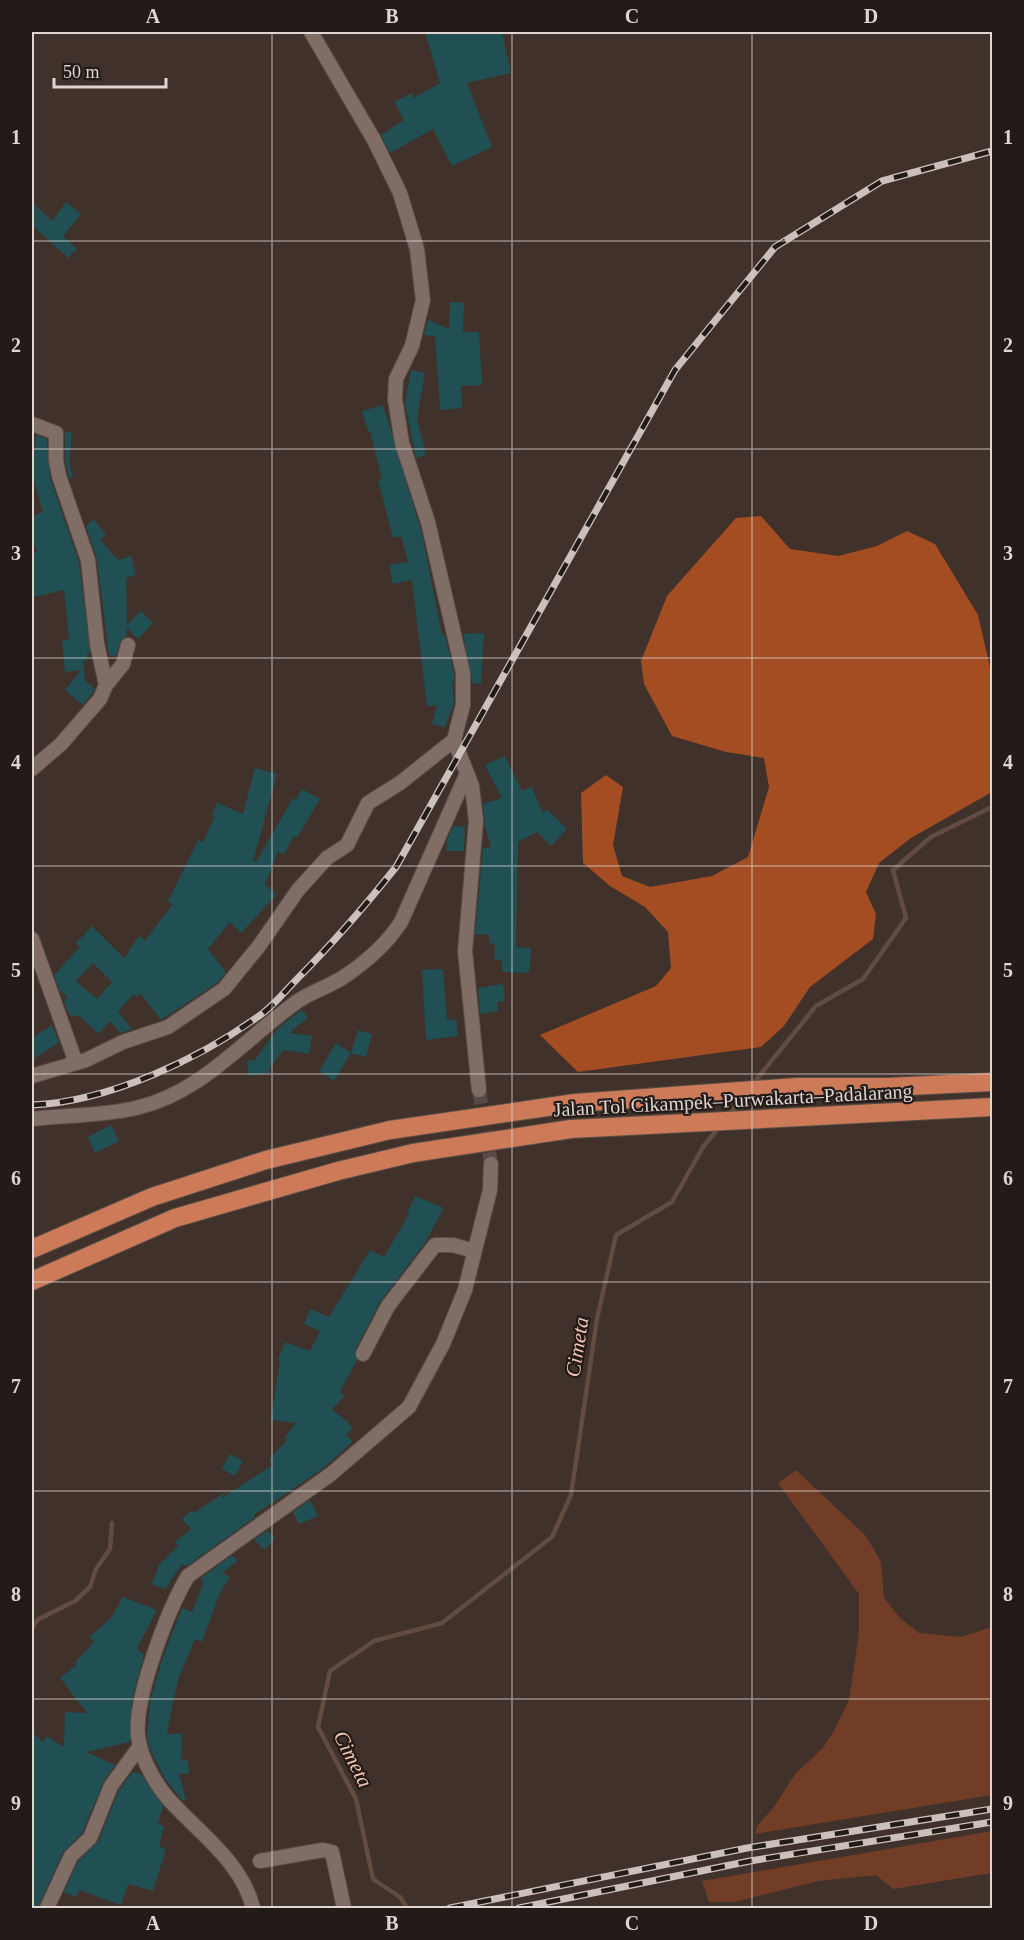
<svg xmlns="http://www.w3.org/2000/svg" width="1024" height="1940" font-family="Georgia,serif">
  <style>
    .green { fill: #723d26 }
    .forest { fill: #a44d23 }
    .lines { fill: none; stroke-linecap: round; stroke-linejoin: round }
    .stream { stroke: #624c42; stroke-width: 4.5 }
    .building { fill: #204f54; fill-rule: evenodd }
    .minor-tunnel { stroke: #584a44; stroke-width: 14; stroke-dasharray: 14 7; stroke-linecap: butt }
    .minor-casing { stroke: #5a4e48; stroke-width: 16 }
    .motorway-casing { stroke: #5a4e48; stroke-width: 20 }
    .minor { stroke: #7f6d66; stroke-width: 14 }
    .motorway { stroke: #cc7a57; stroke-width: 18 }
    .rail-casing { stroke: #cbc0bc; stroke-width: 7 }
    .rail { stroke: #221b18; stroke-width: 4.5; stroke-dasharray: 14; stroke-linecap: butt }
    .grid { fill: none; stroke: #dfd5d1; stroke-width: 1.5; stroke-opacity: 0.55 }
    .labels { text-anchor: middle; stroke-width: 4.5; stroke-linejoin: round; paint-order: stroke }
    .street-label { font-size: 20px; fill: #dfd5d1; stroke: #221b18 }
    .water-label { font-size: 21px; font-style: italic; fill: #f6c5b1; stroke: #221b18 }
    .neatline { fill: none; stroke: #dfd5d1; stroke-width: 2 }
    .grid-label { font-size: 20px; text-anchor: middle; font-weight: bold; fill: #dfd5d1 }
  </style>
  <rect width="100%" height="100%" fill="#40312b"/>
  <!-- green -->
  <path class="green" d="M796,1470L866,1536L881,1562L884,1598L901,1619L919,1633L961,1637L992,1627V1795L755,1834L757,1826L774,1807L795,1774L823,1748L835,1729L849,1700L859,1633V1594L778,1483Z
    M992,1831V1873L893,1889L876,1875L819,1881L734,1902H709L702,1881Z"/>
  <!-- forest -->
  <path class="forest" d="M761,516L790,549L838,556L877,546L907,531L935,544L978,615L992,676V792L911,838L879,863L866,892L876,914L873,939L810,987L784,1026L761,1047L578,1072L540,1035L656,986L671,968L668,932L645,907L610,886L583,863L581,793L606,775L623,787L613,845L622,876L650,887L712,876L748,857L769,787L764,758L726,752L672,736L644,684L641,661L667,596L736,518Z"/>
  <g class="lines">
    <!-- stream -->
    <path class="stream" d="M752,1085L816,1006L863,979L906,918L893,870L931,837L992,807
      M728,1116L743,1097
      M32,1629L37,1620L75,1601L90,1587L96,1569L110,1549L112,1523
      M407,1908L400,1897L373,1879L356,1799L318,1727L330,1671L374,1641L442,1623L552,1537L571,1495L597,1319L616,1235L672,1202L703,1147L719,1127"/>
  </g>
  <!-- building -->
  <path class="building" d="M425,32H502L511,73L467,83L492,147L452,166L433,129L390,153L381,135L404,120L394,102L412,93L414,98L440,83Z
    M32,202L52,221L66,202L81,214L63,236L77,249L68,258L32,225Z
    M450,302L464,303L463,332H479L482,385L461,386L462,408L440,410L435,336L424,335L428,320L449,329Z
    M411,370L425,373L417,419L426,455L416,458L405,403Z
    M383,405L422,534L442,635H445L454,674V682H452L454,703L445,727L432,724L437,705L427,706L412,580L393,584L389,565L408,562L401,536L393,538L378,480L382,479L370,431H368L362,411Z
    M65,432L72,433L69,462L73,477L69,478L65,459Z
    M36,435L47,439L50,478L79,562L90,654L87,653V661H83L85,681L95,689L83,705L65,690L81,670L65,672L62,640L69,639L64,590L34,597L32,588V553L37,552L32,538V516L43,512L32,474Z
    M94,519L106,535L100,540L118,560L131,556L136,575L126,578L127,625L141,611L153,623L138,639L127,627L126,636L120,642L116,656L109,655L97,559L86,526Z
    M484,633L481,684L472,683L463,634Z
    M505,756L522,791L532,787L543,814L547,809L567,829L551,846L537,832L518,842L516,947L531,948L529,973L502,972V960L494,959L495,944L489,943V934L475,935L483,848L491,847L485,826L483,804L502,798L485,765Z
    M255,768L277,774L253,861L256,862L293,798L296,800L302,789L320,799L297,838L294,836L284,854L278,852L265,884L276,895L241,933L230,922L208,949L226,973L218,982L161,1020L141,994L137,997L134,994L118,1011L132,1029L120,1033L110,1021L99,1034L78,1015L72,1017L68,1012L64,1001L67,997L60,991L54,975L80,947L76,943L92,926L124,958L139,936L145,940L173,904L168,901L198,840L203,842L215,816L212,815L217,803L243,814ZM93,963L112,982L97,999L76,981Z
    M453,826L465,827L464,851H446L447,841Z
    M443,969L447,1020L456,1019L458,1036L426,1040L422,970Z
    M503,984L505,1001L497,1002L498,1011L480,1014L478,988Z
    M301,1010L308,1017L290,1033L312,1036L309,1054L283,1050L269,1069L270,1073L249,1076L247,1061L255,1060L277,1029Z
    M52,1025L59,1042L32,1060V1038Z
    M358,1030L372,1034L366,1057L351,1053Z
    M336,1043L351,1053L334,1081L319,1071Z
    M111,1125L119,1141L95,1153L88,1137Z
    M415,1196L444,1208L424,1244L380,1302L355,1350L357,1360L340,1392L344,1397L332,1409L353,1427L346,1435L353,1441L325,1467L254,1515L255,1517L187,1566L182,1564L165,1589L152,1584L159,1565L178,1546L175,1542L191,1529L182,1519L192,1510L194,1513L227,1491L222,1498L274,1464L269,1459L287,1440L285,1437L296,1423L271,1420L280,1361L278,1360L285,1342L310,1351L320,1331L304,1324L310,1309L329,1317L370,1250L384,1257L409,1214L407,1213Z
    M230,1454L243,1461L235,1476L222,1469Z
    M310,1500L318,1516L299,1524L293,1512Z
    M267,1531L275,1538L265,1550L254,1540Z
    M232,1555L237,1561L222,1573L230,1577L219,1595L202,1642L195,1639L178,1680L172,1707L167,1734H182L181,1761L188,1760L189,1774H179L186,1800L183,1801L165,1779L150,1749L147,1735L150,1701L163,1657L182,1608L192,1612L204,1582L200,1579Z
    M123,1597L157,1610L137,1648L144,1655L132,1698L130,1742L86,1752L115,1765L103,1783L82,1833L63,1852L38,1908L32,1904V1862L35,1856L32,1854V1732L43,1742L47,1736L64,1747L65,1712L87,1713L60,1678L77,1664L75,1662L94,1642L89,1637L111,1618Z
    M133,1772L142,1775L163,1806L158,1824L164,1826L159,1846L166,1849L153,1891L128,1884L121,1905L79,1890L76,1897L64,1892L78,1861L98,1842L119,1790Z"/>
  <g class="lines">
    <!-- minor-tunnel -->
    <path class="minor-tunnel" d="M479,1090L491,1164"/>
    <!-- minor casing -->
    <g class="minor-casing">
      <path id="minor" d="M311,32L374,140L400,193L417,249L423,300L412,346L396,379L395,399L402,443L428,522L463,673V705L454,740L472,786L476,821L465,951L479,1090
        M32,424L56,433V460L59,476L88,560L97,644L106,685L100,699L61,744L32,769
        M106,685L123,664L128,645
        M32,939L76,1063
        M32,1076L86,1060L123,1042L168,1027L224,989L259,946L298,890L327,858L347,845L368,803L400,783L454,740
        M32,1119C66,1115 102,1116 136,1108C202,1093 244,1039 298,1001C311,992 328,987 342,978C365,963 386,945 401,922L467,773
        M363,1354L388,1306L435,1245H453L474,1251
        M260,1861L323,1850L332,1852L344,1908
        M47,1908L71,1856L90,1838L111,1786L140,1746
        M253,1908C243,1866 206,1838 177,1808C159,1791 141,1761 138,1736C134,1698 168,1609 188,1576L331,1474L409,1407L443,1344L465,1290L490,1190L491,1164"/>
    </g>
    <!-- motorway casing -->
    <g class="motorway-casing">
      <path id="motorway" d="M32,1249L152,1197L266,1160L390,1130L575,1103L797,1087H888L992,1082
        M32,1281L175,1218L338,1171L413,1153L571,1129L992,1107"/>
    </g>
    <!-- minor -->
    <use href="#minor" class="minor"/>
    <!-- motorway -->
    <use href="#motorway" class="motorway"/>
    <!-- rail casing -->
    <g class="rail-casing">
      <path id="rail" d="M32,1105C108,1102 202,1058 263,1013C276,1003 287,989 299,977C334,942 365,906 396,867L675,370L775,247L882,181L992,151
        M450,1908L747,1848L992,1809
        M519,1908L750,1861L992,1822"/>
    </g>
    <!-- rail -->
    <use href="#rail" class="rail"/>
  </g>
  <!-- grid -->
  <path class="grid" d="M272,32V1908M512,32V1908M752,32V1908M32,241H992M32,449H992M32,658H992M32,866H992M32,1074H992M32,1282H992M32,1491H992M32,1699H992"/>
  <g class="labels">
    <!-- street labels -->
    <g class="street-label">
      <text transform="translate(733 1100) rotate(-3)" y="7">Jalan Tol Cikampek–Purwakarta–Padalarang</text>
    </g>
    <!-- water labels -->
    <g class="water-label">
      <text transform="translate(577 1347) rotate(-81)" y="7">Cimeta</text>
      <text transform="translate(353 1759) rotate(63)" y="7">Cimeta</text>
    </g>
  </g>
  <!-- border -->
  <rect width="1024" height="1940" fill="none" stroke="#221b18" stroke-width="66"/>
  <!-- scale -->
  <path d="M54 78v9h112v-9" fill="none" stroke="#dfd5d1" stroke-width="3"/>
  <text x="63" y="78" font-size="18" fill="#dfd5d1" stroke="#221b18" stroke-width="4.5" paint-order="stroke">50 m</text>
  <rect x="33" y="33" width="958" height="1874" class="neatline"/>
  <g class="grid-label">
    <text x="153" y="23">A</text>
    <text x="392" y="23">B</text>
    <text x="632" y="23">C</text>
    <text x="871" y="23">D</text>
    <text x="16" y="144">1</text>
    <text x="1008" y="144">1</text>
    <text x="16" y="352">2</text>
    <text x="1008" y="352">2</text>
    <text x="16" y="560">3</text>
    <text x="1008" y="560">3</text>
    <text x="16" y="769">4</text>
    <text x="1008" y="769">4</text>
    <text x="16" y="977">5</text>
    <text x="1008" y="977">5</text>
    <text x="16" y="1185">6</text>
    <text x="1008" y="1185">6</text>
    <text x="16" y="1393">7</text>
    <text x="1008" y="1393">7</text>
    <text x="16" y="1601">8</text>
    <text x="1008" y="1601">8</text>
    <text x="16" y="1810">9</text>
    <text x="1008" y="1810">9</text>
    <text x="153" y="1930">A</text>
    <text x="392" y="1930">B</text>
    <text x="632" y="1930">C</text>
    <text x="871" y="1930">D</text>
  </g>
</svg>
